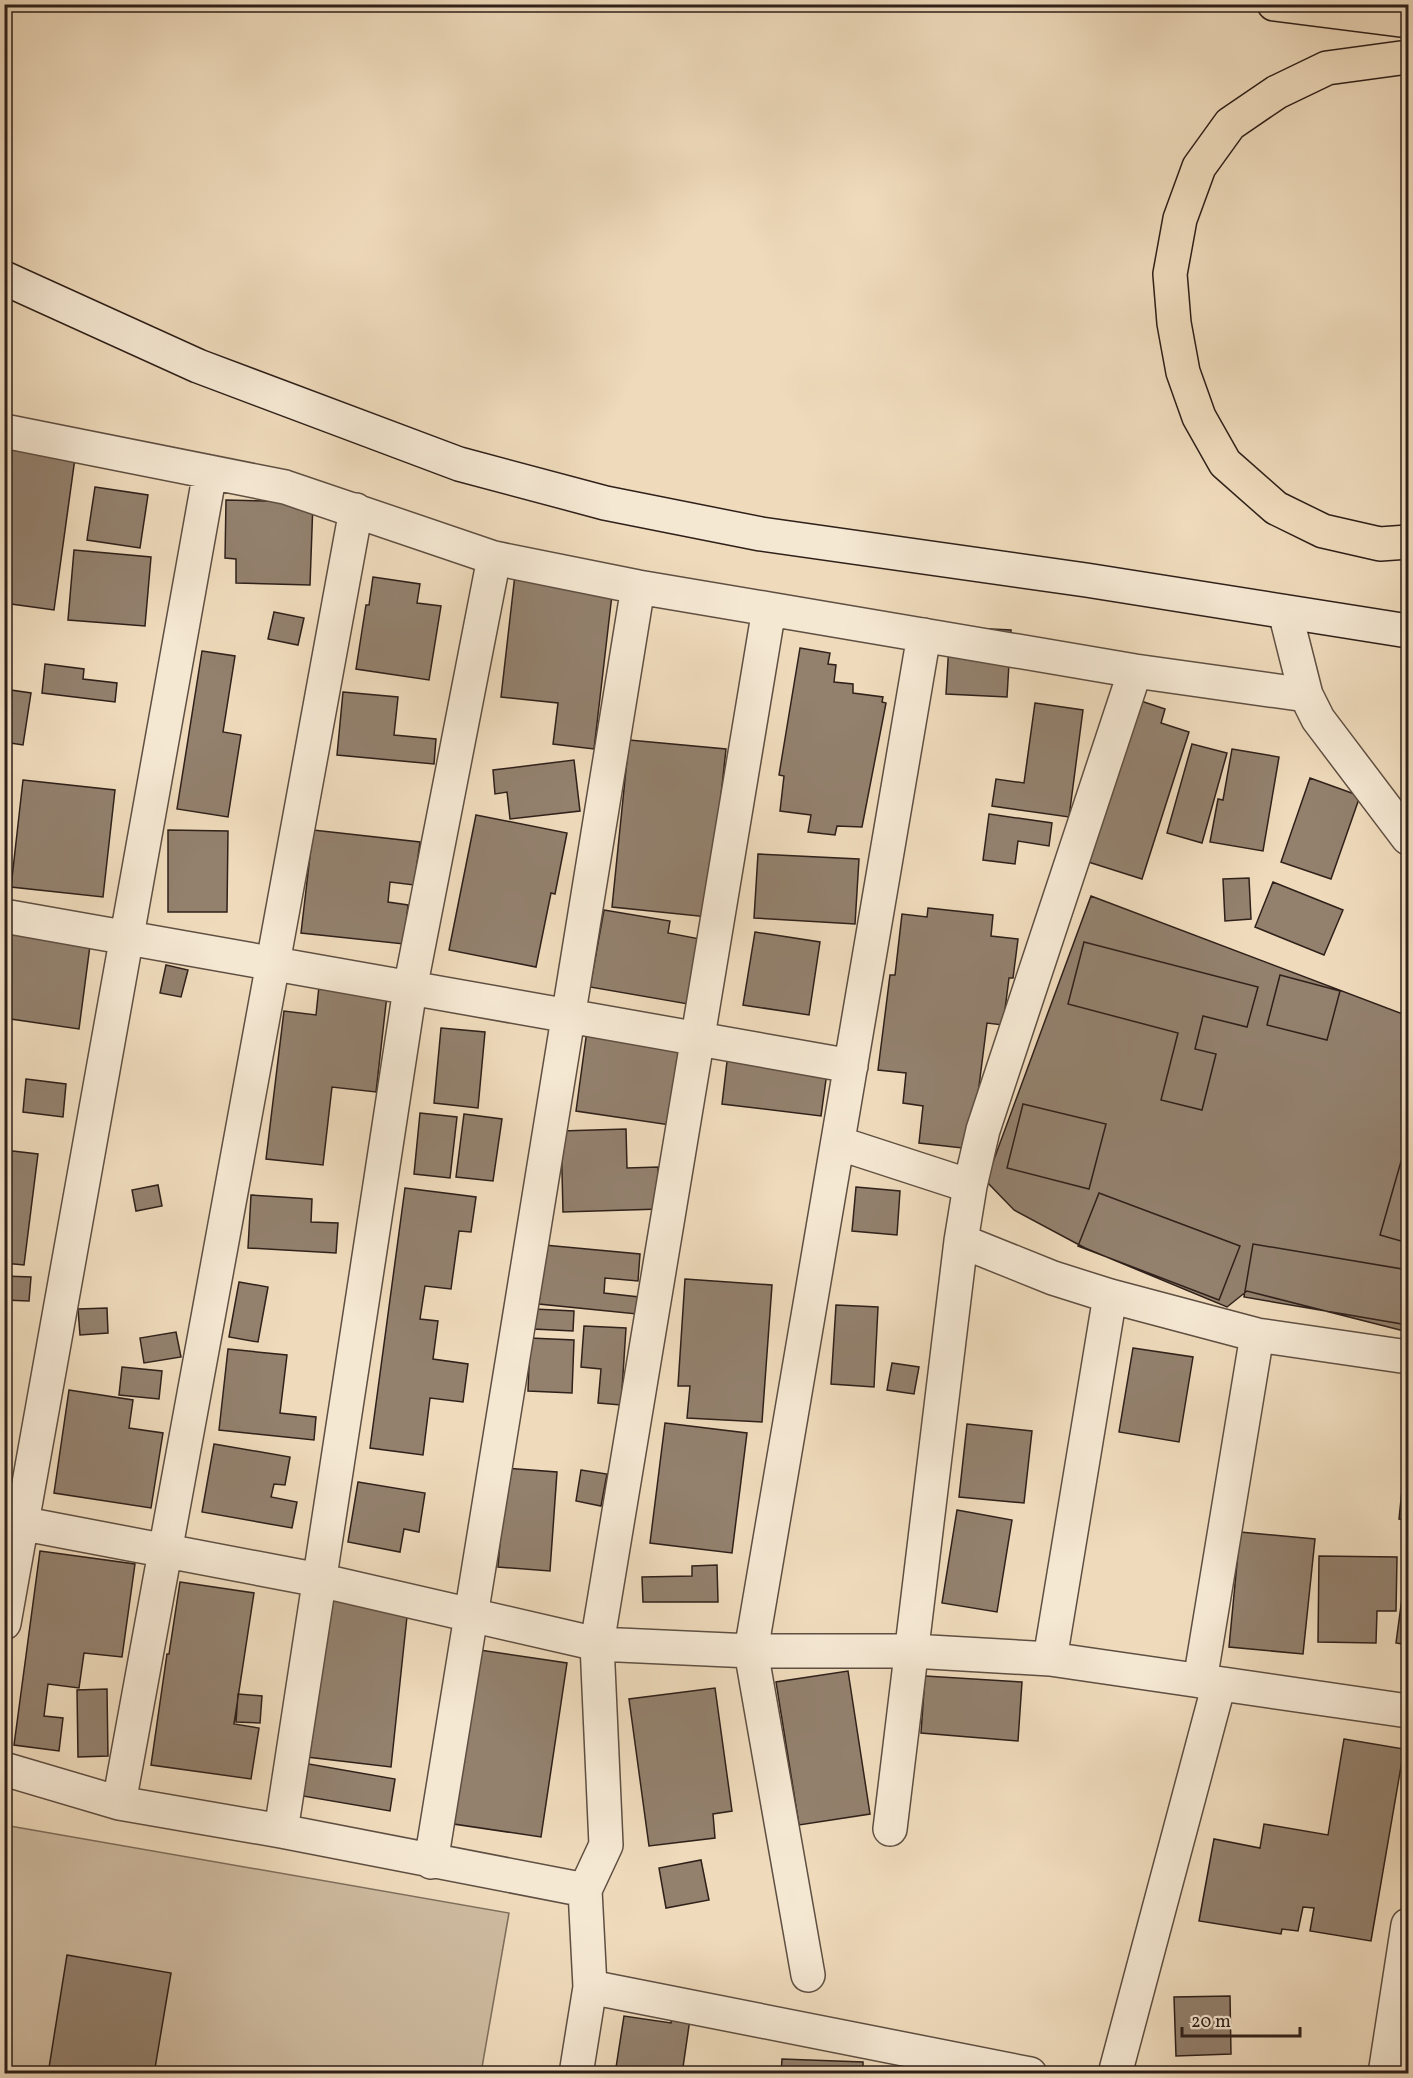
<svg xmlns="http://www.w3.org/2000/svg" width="1413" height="2078" font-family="Vollkorn,serif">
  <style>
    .green { fill: #cebba0; stroke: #7e6e5d; stroke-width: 1.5 }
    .building { fill: #93816e; stroke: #2f201a; stroke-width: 1.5 }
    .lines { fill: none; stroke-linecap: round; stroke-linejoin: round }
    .street-casing { stroke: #5f4f42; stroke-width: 36 }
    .secondary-casing { stroke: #2f201a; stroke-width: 36 }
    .highway-casing { stroke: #2f201a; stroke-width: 36 }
    .street { stroke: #f5e8d3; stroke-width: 33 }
    .secondary { stroke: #f5e8d3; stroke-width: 33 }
    .highway { stroke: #efdbbc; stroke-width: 33 }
  </style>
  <rect width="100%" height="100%" fill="#efdbbc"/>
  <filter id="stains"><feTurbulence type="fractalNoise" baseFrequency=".00333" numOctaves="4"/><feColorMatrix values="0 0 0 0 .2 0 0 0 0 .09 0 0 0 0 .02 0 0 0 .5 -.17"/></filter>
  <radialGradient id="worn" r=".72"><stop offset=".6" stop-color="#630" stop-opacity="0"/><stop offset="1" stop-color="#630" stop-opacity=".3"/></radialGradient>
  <!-- green -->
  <path class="green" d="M4,1825L509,1913L481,2073H5Z"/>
  <!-- building -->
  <path class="building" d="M4,448L75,458L54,610L4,603Z
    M95,487L148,495L140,548L87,540Z
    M226,500L313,502L310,585L236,583V559L225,558Z
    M74,550L151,557L145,626L68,620Z
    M517,557L615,569L594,749L553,744L558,703L501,697Z
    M373,577L420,584L417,603L441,606L429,680L356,669L366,605H369Z
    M274,612L304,618L298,645L268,639Z
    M950,627L1011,630L1007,697L946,694Z
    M800,648L830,653L828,664L836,665L834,682L853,684V693L883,697L882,702L886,703L862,827L837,826L835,835L808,832L811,815L780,811L784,776L779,775Z
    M202,651L235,656L223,732L241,735L228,817L177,809Z
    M45,664L84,669L83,679L117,683L115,702L42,693Z
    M4,689L31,693L23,745L4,742Z
    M343,692L398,697L394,735L436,739L434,764L337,755Z
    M1135,699L1165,709L1161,723L1189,732L1142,879L1082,860Z
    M1035,703L1083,710L1069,817L992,806L996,779L1024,783Z
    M629,740L726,749L708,917L612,907Z
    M1192,744L1227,753L1202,843L1167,833Z
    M1232,749L1279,757L1263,851L1210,842L1218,799L1223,800Z
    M574,760L580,811L510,819L507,792L495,794L493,770Z
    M1310,778L1360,796L1331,879L1281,862Z
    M23,780L115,790L103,897L11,887Z
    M989,814L1052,823L1049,846L1018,841L1015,864L983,860Z
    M476,815L567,833L555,894L551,893L536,967L449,950Z
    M168,830L228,831L227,912H168Z
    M313,830L420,842L414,885L390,882L388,902L408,905L404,944L301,933Z
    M758,854L859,859L855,924L754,918Z
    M1249,878L1251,919L1225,921L1223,879Z
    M1273,882L1343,910L1324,955L1255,927Z
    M1091,896L1408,1016V1332L1247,1291L1227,1307L1085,1248L1014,1210L986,1181Z
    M928,908L993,915L991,936L1018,939L1013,978H1009L1003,1025L987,1023L971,1149L919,1143L923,1106L903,1103L906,1073L878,1070L890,975H895L902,914L927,917Z
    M604,910L670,921L668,933L700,939L688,1004L590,987Z
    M4,927L91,938L79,1029L4,1018Z
    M755,932L820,942L809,1015L743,1005Z
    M1084,942L1258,987L1247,1027L1203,1016L1195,1049L1216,1054L1202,1110L1161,1100L1178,1033L1068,1004Z
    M166,965L188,970L181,997L160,993Z
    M1280,975L1340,991L1327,1040L1267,1025Z
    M319,986L387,995L376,1092L332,1087L323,1165L266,1159L284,1011L316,1015Z
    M588,1023L683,1037L670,1125L576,1111Z
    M441,1028L485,1032L478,1108L434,1103Z
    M728,1053L828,1065L821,1116L722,1104Z
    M26,1079L66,1084L63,1117L23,1112Z
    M1023,1104L1106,1124L1089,1189L1007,1168Z
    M420,1113L457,1117L450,1178L414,1174Z
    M464,1114L502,1119L493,1181L456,1177Z
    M626,1129L627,1168L658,1167L660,1209L563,1212L561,1131Z
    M1408,1137V1243L1380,1235Z
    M4,1150L38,1154L24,1265L4,1263Z
    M158,1185L162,1206L136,1211L132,1190Z
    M856,1187L900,1191L897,1235L852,1231Z
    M405,1188L476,1197L471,1232L459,1231L451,1289L425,1286L420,1319L438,1321L433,1359L468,1364L463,1402L430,1398L423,1455L370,1448Z
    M1099,1193L1240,1246L1219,1300L1078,1246Z
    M251,1195L312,1199L311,1222L338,1223L336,1253L248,1248Z
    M1253,1244L1408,1270V1325L1244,1297Z
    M544,1245L640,1254L638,1281L605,1278L604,1293L639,1297L637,1314L539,1304Z
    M4,1276L31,1277L29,1301L4,1300Z
    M685,1279L772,1285L762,1422L687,1418L690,1386H678Z
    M239,1282L268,1287L258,1342L229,1337Z
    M836,1305L878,1307L874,1387L831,1384Z
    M107,1308L108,1333L80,1335L78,1309Z
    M534,1309L574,1311L573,1331L533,1329Z
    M584,1326L626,1328L621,1405L598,1403L601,1369L581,1367Z
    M176,1332L181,1357L144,1363L140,1338Z
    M530,1338L574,1340L572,1393L528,1391Z
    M1133,1348L1193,1357L1179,1442L1119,1432Z
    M228,1349L287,1355L280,1413L316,1417L314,1440L219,1430Z
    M892,1363L919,1367L914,1394L887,1390Z
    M122,1367L162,1371L159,1399L119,1395Z
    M69,1390L133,1400L129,1428L163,1433L151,1508L54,1493Z
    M665,1423L747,1433L732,1553L650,1543Z
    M967,1424L1032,1431L1024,1503L959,1497Z
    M1408,1431V1520L1399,1519Z
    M214,1444L290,1457L285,1485L274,1484L271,1497L297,1502L292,1528L202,1512Z
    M506,1468L557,1472L550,1571L498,1567Z
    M581,1470L607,1474L601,1506L576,1501Z
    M358,1482L425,1493L419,1532L404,1529L400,1552L348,1542Z
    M957,1510L1012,1520L997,1612L942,1603Z
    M1240,1532L1315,1539L1303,1654L1229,1647Z
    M40,1551L135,1564L122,1657L84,1653L79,1688L48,1684L44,1716L63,1718L59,1751L14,1745Z
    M1408,1553V1645L1396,1643Z
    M1319,1556L1397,1557L1396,1611H1377L1376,1643L1318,1642Z
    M717,1565L718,1602H643L642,1577L692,1576V1566Z
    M180,1582L254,1593L234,1724L259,1728L251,1779L151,1765L167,1654H169Z
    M324,1598L408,1607L391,1767L307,1757Z
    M473,1649L567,1663L541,1837L447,1823Z
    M848,1671L870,1814L799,1825L776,1682Z
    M925,1676L1022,1682L1018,1741L921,1733Z
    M715,1688L732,1811L713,1814L715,1838L649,1846L629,1699Z
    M107,1689L108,1756L78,1757L77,1690Z
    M238,1694L262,1696L260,1723L236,1722Z
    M1344,1739L1404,1749L1371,1941L1310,1931L1314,1908L1303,1907L1298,1931L1282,1929L1281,1934L1199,1921L1214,1839L1260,1848L1264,1824L1328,1835Z
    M303,1763L395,1779L390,1811L297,1795Z
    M701,1860L709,1900L666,1908L659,1868Z
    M67,1955L171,1973L154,2074H48Z
    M1230,1996L1231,2054L1176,2056L1174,1997Z
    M673,2009L691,2012L682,2074H615L624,2016L671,2023Z
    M782,2059L863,2062V2074H781Z"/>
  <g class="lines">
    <!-- street casing -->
    <g class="street-casing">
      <path id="street" d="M4,431L285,487L494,558L638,587L769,609L1135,671L1306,695
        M1285,612L1306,695L1318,719L1408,838
        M4,916L851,1066
        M838,1143L970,1186
        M961,1241L1053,1278L1110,1296L1257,1335L1408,1357
        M4,1520L319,1580L597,1644L751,1651H912L1050,1659L1408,1711
        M4,1623L210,472
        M1050,1659L1110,1296
        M1200,1681L1257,1335
        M4,1769L119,1803L281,1831L585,1890
        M119,1803L356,510
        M890,1829L961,1241L970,1186L983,1130L1135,671
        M281,1831L410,989L494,558
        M431,1862L638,587
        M808,1975L751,1651L924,635
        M590,1987L1030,2074
        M576,2074L590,1987L585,1890L606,1845L597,1644L769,609
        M1115,2074L1219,1684
        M1385,2074L1408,1925"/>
    </g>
    <!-- secondary casing -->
    <g class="secondary-casing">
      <path id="secondary" d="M4,278L198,366L459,464L605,503L761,534L1086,580L1408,631"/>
    </g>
    <!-- highway casing -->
    <g class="highway-casing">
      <path id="highway" d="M1274,4L1408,21
        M1408,57L1327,68L1277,92L1230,124L1199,167L1180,219L1170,274L1174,323L1183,372L1199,417L1225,463L1276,508L1323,531L1380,544L1408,542"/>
    </g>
    <!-- street -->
    <use href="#street" class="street"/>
    <!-- secondary -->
    <use href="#secondary" class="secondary"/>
    <!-- highway -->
    <use href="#highway" class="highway"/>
  </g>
  <!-- margin -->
  <rect width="1413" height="2078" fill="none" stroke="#efdbbc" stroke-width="24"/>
  <rect x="6" y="6" width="1401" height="2066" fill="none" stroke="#2f201a" stroke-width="3"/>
  <rect x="12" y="12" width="1389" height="2054" fill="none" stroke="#2f201a" stroke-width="1.5"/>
  <!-- scale -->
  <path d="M1182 2027v9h118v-9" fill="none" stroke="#2f201a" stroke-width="3"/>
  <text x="1191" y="2027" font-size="18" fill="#2f201a" stroke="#f5e8d3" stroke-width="4.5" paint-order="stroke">20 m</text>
  <rect width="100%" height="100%" filter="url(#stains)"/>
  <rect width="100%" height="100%" fill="url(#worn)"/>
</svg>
